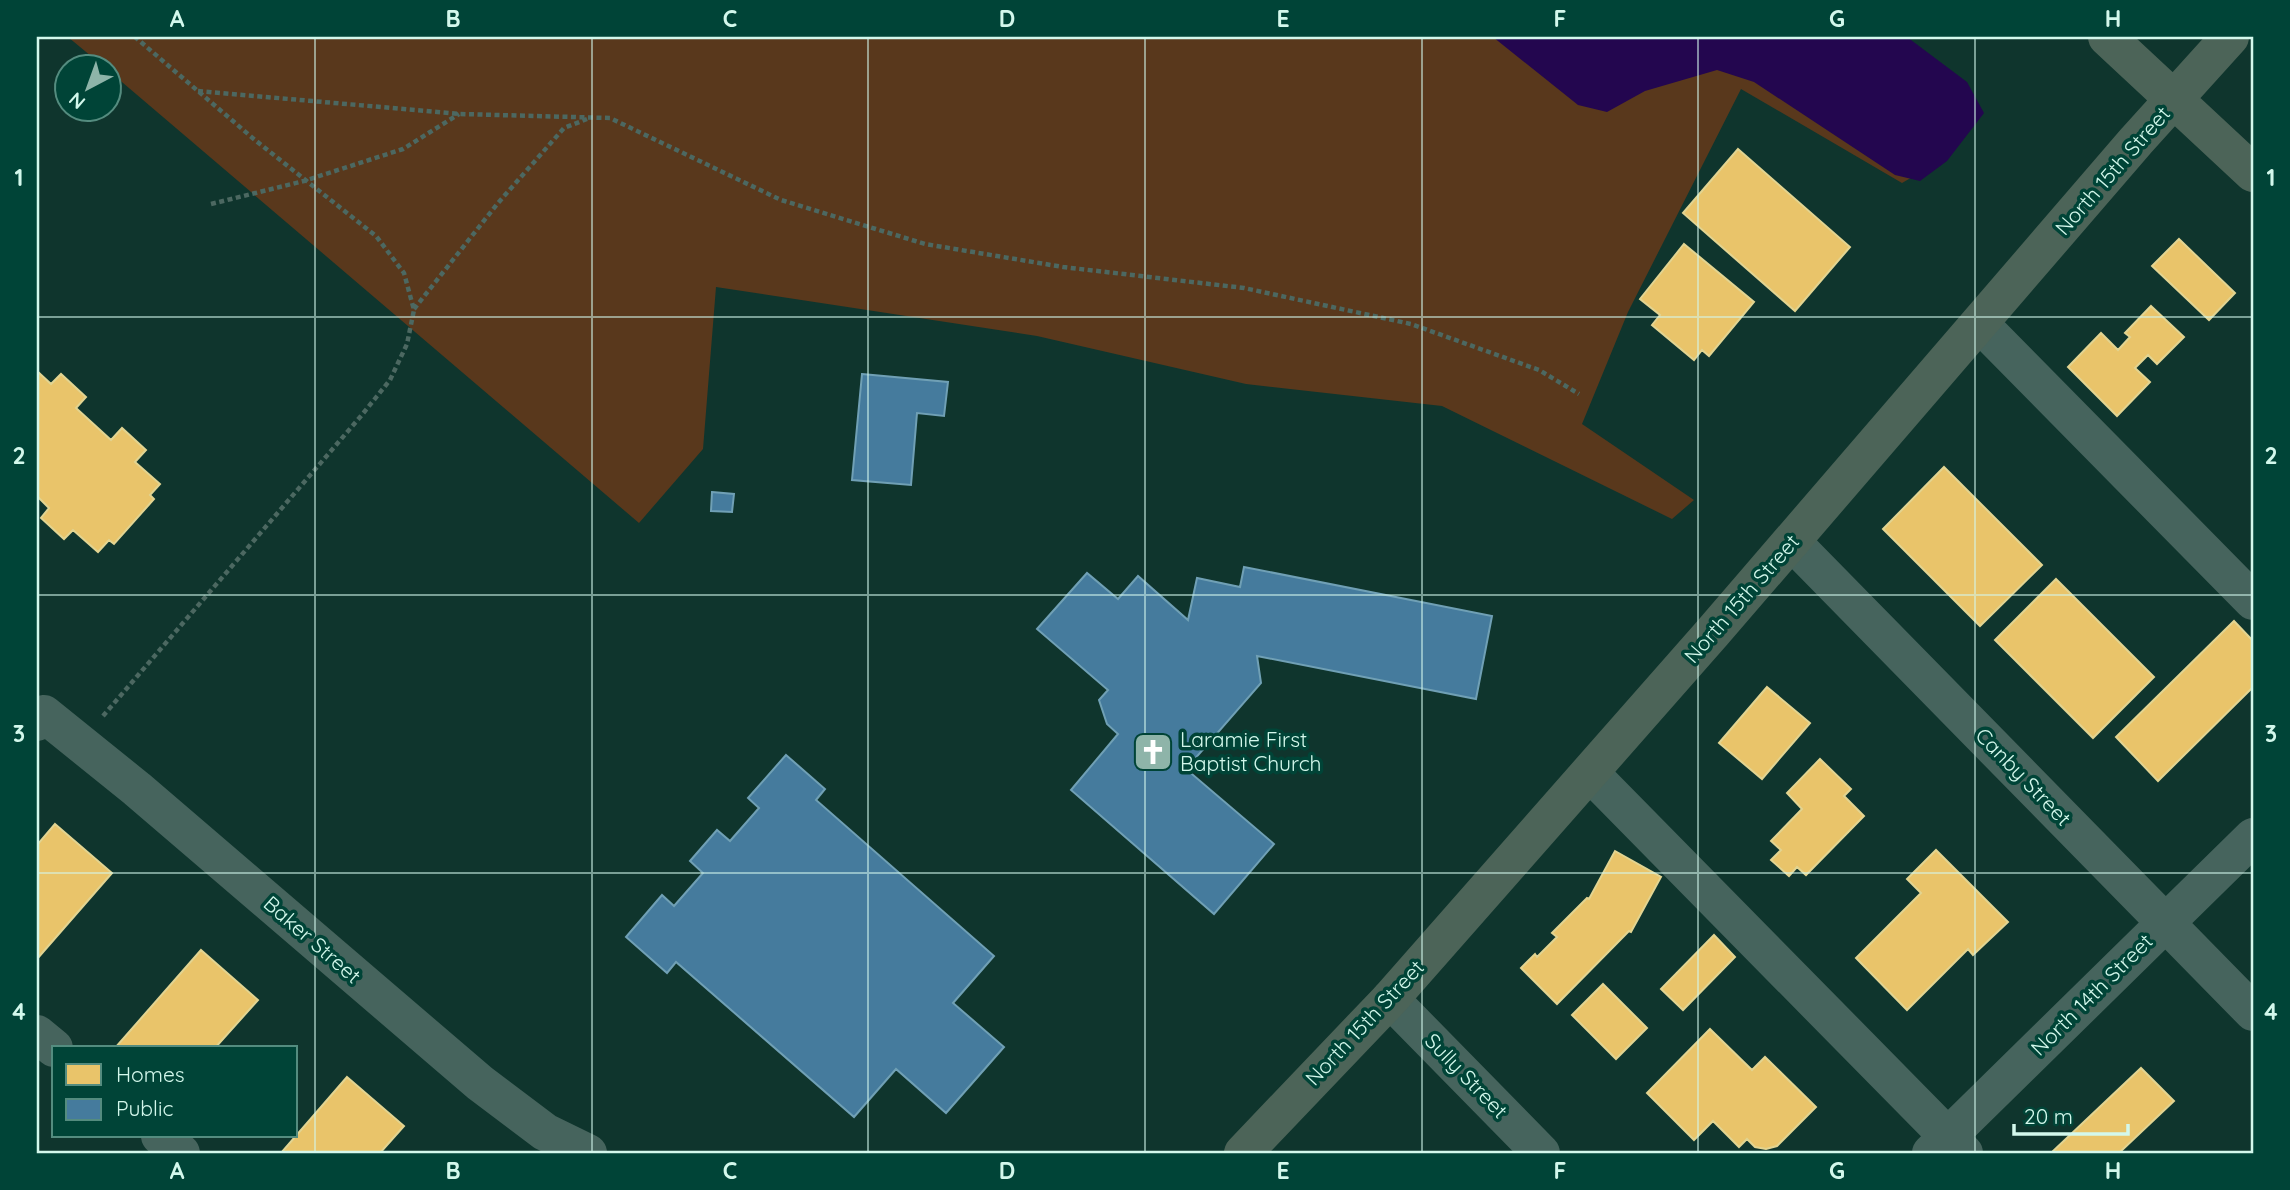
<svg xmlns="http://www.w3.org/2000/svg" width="2290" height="1190" font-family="Quicksand,sans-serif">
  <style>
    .green { fill: #59381c }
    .water { fill: #23064f }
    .homes { fill: #e9c46a; stroke: #e2d491; stroke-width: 2 }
    .public { fill: #457b9d; stroke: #70a0b5; stroke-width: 2 }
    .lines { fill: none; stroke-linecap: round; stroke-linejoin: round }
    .path { stroke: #4c6861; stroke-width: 4.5; stroke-dasharray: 5 3.5; stroke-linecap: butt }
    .minor { stroke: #46645d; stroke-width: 38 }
    .major { stroke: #4c6458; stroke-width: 38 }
    .grid { fill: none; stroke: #d3f8ec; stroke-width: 2; stroke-opacity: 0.55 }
    .labels { text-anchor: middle; stroke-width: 7; stroke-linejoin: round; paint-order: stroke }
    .street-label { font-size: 21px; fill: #d3f8ec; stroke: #004437 }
    .poi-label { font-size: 21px; fill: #d3f8ec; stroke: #004437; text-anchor: start }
    .neatline { fill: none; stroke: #d3f8ec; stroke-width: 2.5 }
    .grid-label { font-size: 23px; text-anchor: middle; font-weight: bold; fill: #d3f8ec }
  </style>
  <rect width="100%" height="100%" fill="#0f352d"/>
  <!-- green -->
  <path class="green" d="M68,37H1895L1935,164L1902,183L1741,89L1628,312L1582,424L1694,500L1672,519L1442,406L1246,384L1037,336L716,287L703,449L639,523L109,71L108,66H103Z"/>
  <!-- water -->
  <path class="water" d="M1493,37H1907L1967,82L1984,113L1947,161L1920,181L1895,175L1754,82L1717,70L1645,91L1607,112L1578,105Z"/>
  <!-- homes -->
  <path class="homes" d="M1738,149L1850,247L1795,311L1683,213Z
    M2179,239L2235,293L2209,320L2152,266Z
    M1684,244L1754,302L1709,356L1702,350L1694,360L1652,325L1660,315L1640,299Z
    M2151,306L2184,337L2157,364L2148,355L2135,368L2150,382L2117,416L2068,367L2101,333L2118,350L2130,337L2125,333Z
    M37,371L51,384L61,374L86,397L76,408L111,440L122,428L146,450L135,462L160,484L150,495L154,499L114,544L109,540L98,552L73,530L64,539L41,518L49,508L37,496Z
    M1944,467L2042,565L1980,626L1883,529Z
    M2056,579L2154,677L2093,738L1995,640Z
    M2234,621L2253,641V687L2158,781L2116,737Z
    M1767,687L1810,723L1762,779L1719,743Z
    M1820,759L1851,789L1844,796L1864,816L1806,875L1797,867L1789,876L1771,860L1781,850L1771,841L1802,809L1787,793Z
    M55,824L112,873L37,959V845Z
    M1936,850L2008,922L1973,955L1968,949L1907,1010L1856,958L1921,893L1907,879Z
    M1615,851L1661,877L1631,932L1629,931L1557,1004L1521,968L1535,954L1537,957L1557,937L1552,933L1587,898L1589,899Z
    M1714,935L1735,957L1683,1010L1661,989Z
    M201,950L258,1000L215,1048H115Z
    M1603,984L1647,1028L1616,1059L1572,1015Z
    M1710,1029L1752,1070L1765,1057L1816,1107L1777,1146L1766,1149L1755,1147L1747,1139L1739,1147L1713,1121L1694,1140L1647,1093Z
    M2141,1068L2174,1101L2119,1153H2051Z
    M347,1077L404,1126L380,1153H281Z"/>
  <!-- public -->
  <path class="public" d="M862,374L948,382L944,416L917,413L911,485L852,480Z
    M712,492L734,494L732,512L711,511Z
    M1244,567L1492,616L1476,699L1257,656L1261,683L1186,769L1274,844L1214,914L1071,790L1118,734L1107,724L1099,700L1108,690L1037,629L1087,573L1118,599L1138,576L1188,620L1197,578L1240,587Z
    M786,755L825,789L816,800L994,956L953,1003L1004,1047L946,1113L896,1069L854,1117L676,962L667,973L626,937L662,895L674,906L703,873L690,861L717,830L730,841L759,808L748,798Z"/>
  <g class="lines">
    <!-- path -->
    <path class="path" d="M198,91L460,114L610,118L781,200L925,244L1063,267L1244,288L1411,324L1539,370L1579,394
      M211,204L304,181L403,149L459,114
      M414,309L498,203L564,128L587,119
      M103,716L361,416L390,380L407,344L414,310L404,273L376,236L255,140L135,37"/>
    <!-- minor -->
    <path class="minor" d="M1980,324L2253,601
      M1792,542L2253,1012
      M37,722L44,714L137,789L480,1083L545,1132L588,1153
      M1590,773L1964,1153
      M1390,999L1541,1153
      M37,1034L54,1048
      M160,1136L181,1153
      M1931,1153L2253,837"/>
    <!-- major -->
    <path class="major" d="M2107,37L2253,173
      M1243,1153L1390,999L1713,632L2136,141L2230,37"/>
  </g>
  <!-- grid -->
  <path class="grid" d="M315,37V1153M592,37V1153M868,37V1153M1145,37V1153M1422,37V1153M1698,37V1153M1975,37V1153M37,317H2253M37,595H2253M37,873H2253"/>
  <!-- icons -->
  <defs>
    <g id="church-square" transform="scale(2.0125)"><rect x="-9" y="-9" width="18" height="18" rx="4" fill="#8eb4a9" stroke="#004437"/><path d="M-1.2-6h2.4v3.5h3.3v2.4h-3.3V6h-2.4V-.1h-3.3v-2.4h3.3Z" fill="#fff"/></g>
  </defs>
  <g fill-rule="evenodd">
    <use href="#church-square" x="1153" y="752"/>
  </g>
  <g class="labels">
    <!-- street labels -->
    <g class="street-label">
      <text transform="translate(2113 171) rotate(-49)" y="7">North 15th Street</text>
      <text transform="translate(1742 599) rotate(-49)" y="7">North 15th Street</text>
      <text transform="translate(2023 777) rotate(46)" y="7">Canby Street</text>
      <text transform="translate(312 940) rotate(41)" y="7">Baker Street</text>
      <text transform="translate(2092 995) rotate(-45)" y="7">North 14th Street</text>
      <text transform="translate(1365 1023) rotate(-47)" y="7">North 15th Street</text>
      <text transform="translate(1466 1076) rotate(46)" y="7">Sully Street</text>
    </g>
    <!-- poi labels -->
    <g class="poi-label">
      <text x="1180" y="747">Laramie First<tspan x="1180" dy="24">Baptist Church</tspan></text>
    </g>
  </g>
  <!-- border -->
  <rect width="2290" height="1190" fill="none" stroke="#004437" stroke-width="77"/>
  <!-- legend -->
  <rect x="52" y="1046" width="245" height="91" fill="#004437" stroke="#548c7f" stroke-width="2"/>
  <rect x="66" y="1064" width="35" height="21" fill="#e9c46a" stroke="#548c7f" stroke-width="2"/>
  <text x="116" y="1082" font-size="21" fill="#d3f8ec">Homes</text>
  <rect x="66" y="1099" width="35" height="21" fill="#457b9d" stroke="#548c7f" stroke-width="2"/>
  <text x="116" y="1116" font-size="21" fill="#d3f8ec">Public</text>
  <!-- north arrow -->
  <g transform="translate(88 88) rotate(221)"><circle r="33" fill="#004437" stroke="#548c7f" stroke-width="2"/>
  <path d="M0-5L12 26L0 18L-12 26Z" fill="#8eb4a9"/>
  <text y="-10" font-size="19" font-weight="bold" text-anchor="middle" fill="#d3f8ec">N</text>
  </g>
  <!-- scale -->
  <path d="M2014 1124v10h114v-10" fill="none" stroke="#d3f8ec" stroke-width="3.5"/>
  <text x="2024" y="1124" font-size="21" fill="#d3f8ec" stroke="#004437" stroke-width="5" paint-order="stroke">20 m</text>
  <rect x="38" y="38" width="2214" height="1114" class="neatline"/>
  <g class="grid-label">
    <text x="177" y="27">A</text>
    <text x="453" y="27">B</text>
    <text x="730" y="27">C</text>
    <text x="1007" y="27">D</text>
    <text x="1283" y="27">E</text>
    <text x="1560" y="27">F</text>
    <text x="1837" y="27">G</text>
    <text x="2113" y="27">H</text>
    <text x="19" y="186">1</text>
    <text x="2271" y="186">1</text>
    <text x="19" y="464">2</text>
    <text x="2271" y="464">2</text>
    <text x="19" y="742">3</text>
    <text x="2271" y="742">3</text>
    <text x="19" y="1020">4</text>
    <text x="2271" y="1020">4</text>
    <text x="177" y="1179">A</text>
    <text x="453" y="1179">B</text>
    <text x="730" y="1179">C</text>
    <text x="1007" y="1179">D</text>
    <text x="1283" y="1179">E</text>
    <text x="1560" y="1179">F</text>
    <text x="1837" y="1179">G</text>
    <text x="2113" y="1179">H</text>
  </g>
</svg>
